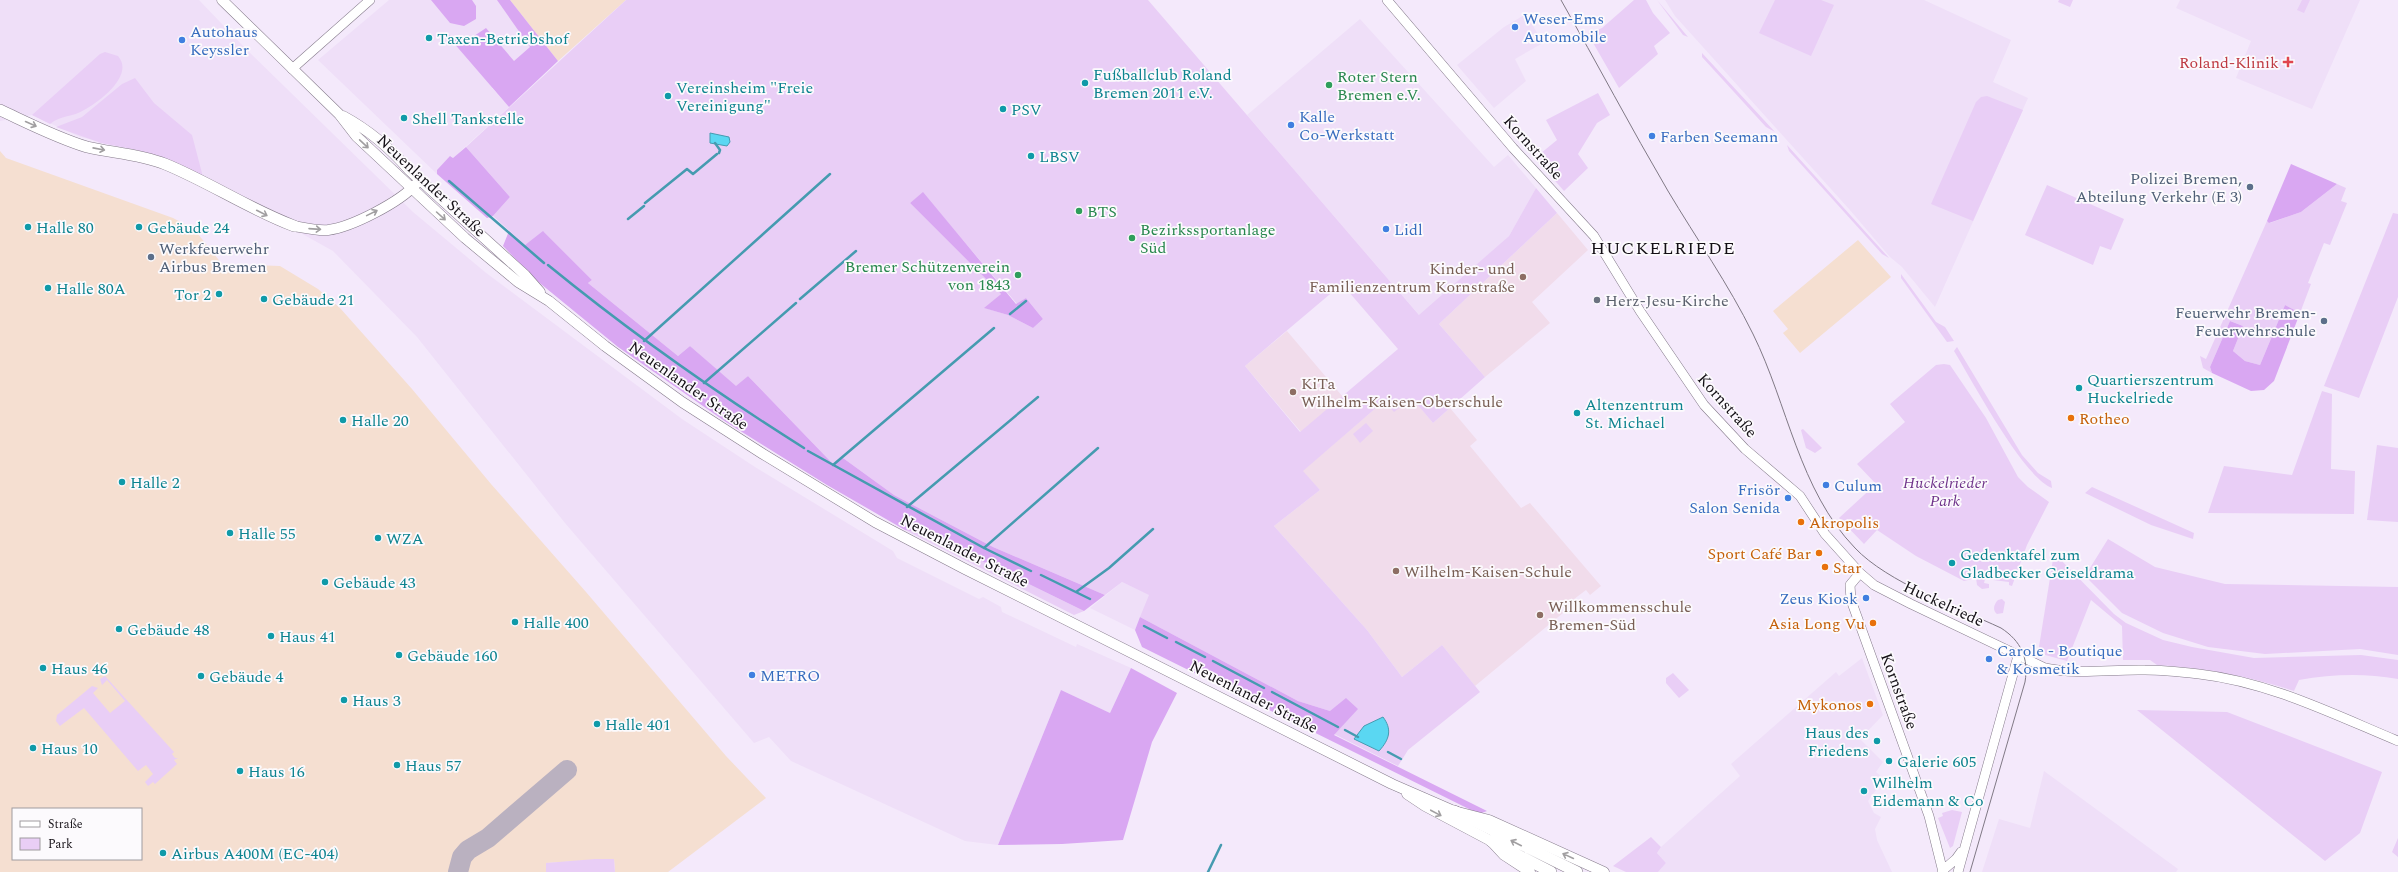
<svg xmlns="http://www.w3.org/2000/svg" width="2398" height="872" font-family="Spectral,serif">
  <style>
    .built { fill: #efdff8 }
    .industrial { fill: #f5dfd1; fill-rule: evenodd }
    .education { fill: #f1dceb }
    .green { fill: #e9cef6; fill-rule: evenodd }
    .forest { fill: #d9a7f2 }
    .water { fill: #5ad7f2; stroke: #459bb0 }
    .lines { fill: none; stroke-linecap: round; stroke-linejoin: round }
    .stream { stroke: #459bb0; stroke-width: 2.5 }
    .taxiway { stroke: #bab1c0; stroke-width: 20 }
    .secondary-casing { stroke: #847a8a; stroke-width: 10 }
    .primary-casing { stroke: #847a8a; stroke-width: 11 }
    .highway-casing { stroke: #847a8a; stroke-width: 12 }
    .secondary { stroke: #fff; stroke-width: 9 }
    .primary { stroke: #fff; stroke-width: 10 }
    .highway { stroke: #fff; stroke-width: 11 }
    .tram { stroke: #807985; stroke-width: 1 }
    .oneway { stroke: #a19fa1 }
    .shop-dot { fill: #3f7fe0; stroke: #fcfafd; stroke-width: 1.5 }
    .culture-dot { fill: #0f9aa8; stroke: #fcfafd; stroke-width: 1.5 }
    .health-dot { fill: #e0444e; stroke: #fcfafd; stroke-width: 1.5 }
    .leisure-dot { fill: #2e9e5b; stroke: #fcfafd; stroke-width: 1.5 }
    .service-dot { fill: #5c6f8a; stroke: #fcfafd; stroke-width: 1.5 }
    .education-dot { fill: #8d6e63; stroke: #fcfafd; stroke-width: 1.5 }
    .worship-dot { fill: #6b7280; stroke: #fcfafd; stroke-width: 1.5 }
    .food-dot { fill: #e8710a; stroke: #fcfafd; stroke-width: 1.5 }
    .labels { text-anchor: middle; stroke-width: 3.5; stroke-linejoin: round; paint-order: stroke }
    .shop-label { font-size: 16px; fill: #366cbe; stroke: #fcfafd; text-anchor: start }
    .culture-label { font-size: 16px; fill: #0d838f; stroke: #fcfafd; text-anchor: start }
    .health-label { font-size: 16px; fill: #be3a42; stroke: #fcfafd; text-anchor: end }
    .leisure-label { font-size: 16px; fill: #27864d; stroke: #fcfafd; text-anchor: start }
    .street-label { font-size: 16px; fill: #130f15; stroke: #fcfafd }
    .service-label { font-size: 16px; fill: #4e5e75; stroke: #fcfafd; text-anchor: end }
    .education-label { font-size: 16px; fill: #785e54; stroke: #fcfafd; text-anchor: start }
    .worship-label { font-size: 16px; fill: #5b616d; stroke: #fcfafd; text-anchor: start }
    .food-label { font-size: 16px; fill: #c56008; stroke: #fcfafd; text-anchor: start }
    .park-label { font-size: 16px; font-style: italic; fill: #70348b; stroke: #fcfafd }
    .quarter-label { font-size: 18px; letter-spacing: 1px; fill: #130f15; stroke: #fcfafd }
  </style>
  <rect width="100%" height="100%" fill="#f4e9fb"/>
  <!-- built -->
  <path class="built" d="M0,0H199L245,48L413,212L485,272L682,419L755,467L893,551L897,558L979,599L983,597L1001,607L1002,612L1076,647L1077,644L1131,668L1110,713L1061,690L998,845L965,841L791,761L769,737L754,743L565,523L417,337L333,251L171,161L137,150L80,137L32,115L0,121Z
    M389,0H510L544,44L492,88L509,107L453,158L451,156L437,170V174L318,60Z
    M1665,0H1924L2011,40L1993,82L2028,98L1935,307L1902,267L1890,257L1849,209L1675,16Z
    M2180,0H2360L2312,109L2236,78L2251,41L2176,8Z
    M1526,14L1543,43L1515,59L1526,81L1494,108L1457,65L1504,27Z
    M1360,19L1494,167L1508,155L1536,188L1509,236L1420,316L1247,115Z
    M1122,582L1150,595L1135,630L1090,608Z
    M1862,658L1883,715L1860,739L1883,762L1876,772L1884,779L1868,801L1874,813L1881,817L1875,829L1877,840L1892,872H1658L1666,863L1657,853L1661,847L1740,776L1731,764L1836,672L1839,676Z
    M2044,771L2178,869L2176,872H1982L1999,819L2030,828Z"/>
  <!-- industrial -->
  <path class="industrial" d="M510,0H626L558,61Z
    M0,151L6,158L173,218L194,229L222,264L280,266L318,289L340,308L412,389L491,484L586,592L726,756L766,798L668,872H615L614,859L546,863V872H0ZM13,809H141V859H13Z
    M1858,240L1891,277L1800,353L1783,333L1788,329L1773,311Z"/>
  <!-- education -->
  <path class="education" d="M1557,213L1588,250L1532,302L1550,323L1485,377L1439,324Z
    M1287,331L1343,397L1301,432L1245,366Z
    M1412,397L1433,423L1450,408L1477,440L1470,446L1521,508L1530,503L1601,586L1590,595L1586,590L1561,609L1563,613L1475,686L1442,645L1402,677L1367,630L1274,526L1320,490L1302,471L1384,401Z"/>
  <!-- green -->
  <path class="green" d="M626,0H1148L1419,315L1509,236L1536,188L1557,213L1439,324L1485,377L1433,423L1412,398L1394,412L1384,401L1303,471L1320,490L1274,526L1367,630L1402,677L1442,645L1480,692L1408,750L1398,766L1334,734L1357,709L1330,711L1298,701L1140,617L1149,595L1122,582L1105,595L993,547L894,495L843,458L833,464L748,376L736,387L690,346L678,356L588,283L592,280L544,232L525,245L493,216L510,197L466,147ZM923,193L1017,304L1026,298L1043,319L1033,328L1008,315L985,308L1001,294L910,203ZM1342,284L1398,349L1300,432L1245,366Z
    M1634,0H1646L1653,13L1670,33L1654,46L1658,54L1619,88L1588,34L1602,28Z
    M1657,0L1688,37L1683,35Z
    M1775,0H1821L1834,5L1811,56L1759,33Z
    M2059,0H2073L2070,7L2058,2Z
    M2302,0H2310L2304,13L2297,10Z
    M105,52L118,56C135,75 99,102 84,110C73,117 61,115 50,124L32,115L100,54Z
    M1702,53L1775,132L1766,127L1702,57Z
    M135,78L154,103L192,135L203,177L171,161L137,150L101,143L56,127L82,117L122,84Z
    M1598,93L1610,115L1597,123L1578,154L1588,168L1564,191L1535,158L1557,140L1546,120Z
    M1987,96L2023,110L1973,221L1931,204L1976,102L1981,97Z
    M1787,145L1889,258L1882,254L1789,151Z
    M2337,184L2346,188L2341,201L2347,203L2330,245L2324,243L2308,283L2311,284L2300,313L2285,305L2260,365L2245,361L2233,351L2243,326L2230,321L2210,367L2212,373L2203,368L2200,356L2206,359L2267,221L2270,223L2301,212Z
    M2047,185L2124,219L2111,250L2100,246L2093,265L2025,235Z
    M2393,213L2398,214V297L2359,398L2324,386Z
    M1901,274L1936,322L1945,327L1954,341L1947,342L1901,278Z
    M1957,347L2022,455L2038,473L2051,481L2052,488C2023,477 1973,382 1954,351Z
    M1944,364L1950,365L1986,418L2018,477L2028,487L2049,502L2027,545L2012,586L2009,585V582L1985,579L1984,583L1989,584V588L1982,589L1977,585L1976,578L1964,581L1916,556L1877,530L1864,544L1839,518L1876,484L1857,464L1905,422L1890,404L1936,365Z
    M2322,391L2332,394L2331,469L2355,471L2354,514L2208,513L2224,466L2292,475Z
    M1366,423L1373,431L1360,443L1353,434Z
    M1803,429L1822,448L1815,453L1806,448L1801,430Z
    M2377,445L2398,448V522L2367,520Z
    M2092,487L2194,533L2193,539L2151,525L2085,493Z
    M905,530L924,533L1084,611L1074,615Z
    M2108,539L2155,567L2225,584L2398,587V655L2360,649L2265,654L2208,647L2163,633L2122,613L2085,576Z
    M2054,553L2114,614L2126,623L2163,640L2192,647L2254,658L2361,655L2398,660V679C2364,673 2333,674 2299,680L2294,691C2249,676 2205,668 2157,665L2150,660H2123L2122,626L2091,600L2067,661L2038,653Z
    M2002,599L2005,602L2003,613L1997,614C1992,610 1994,604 1998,600Z
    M1673,673L1689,690L1679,698L1666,683V678Z
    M105,676L174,752L172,754L175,758H178L174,760L177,764L155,784L153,782L148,786L145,782L153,774L146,765L138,771L84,708L60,726L56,721L57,715L92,686L98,688L93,693L110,713L125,701L107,680L102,685L100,679Z
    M2137,710L2227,712L2382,772L2360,833L2325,861Z
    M1952,810L1962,812L1953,846L1950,848L1938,818L1943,816L1942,813Z
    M1651,837L1661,847L1657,853L1666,863L1658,872H1626L1613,866Z
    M2398,838V857L2392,852Z
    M595,859H614L615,872H546V863Z"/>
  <!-- forest -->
  <path class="forest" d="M431,0H472L476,6V19L464,26L450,23Z
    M497,0H510L558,61L509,107L446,34L468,40L486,28L514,61L530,47Z
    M466,147L510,197L493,216L487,218L437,174V170L450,156L453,158Z
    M2291,164L2337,184L2301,212L2269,223L2267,221Z
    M923,192L1016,304L1026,298L1043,319L1033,328L1008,315L984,308L1001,294L910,203Z
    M509,231L525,245L543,231L592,280L588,283L678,356L690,346L736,386L748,376L833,464L843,458L894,495L993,547L1105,595L1084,611L924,533L905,530L827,485L726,422L618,347L536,280L503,246Z
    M2285,305L2300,313L2274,381L2264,390L2251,391L2212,373L2210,367L2230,321L2243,326L2233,351L2245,361L2260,365Z
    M1140,617L1298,701L1330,711L1346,698L1358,709L1334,735L1487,811L1479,814L1142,647L1135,630Z
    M1131,668L1177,693L1152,742L1123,840L1062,844L998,845L1061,690L1110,713Z"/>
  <!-- water -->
  <path class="water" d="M710,133L729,137L730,142L727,146L710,143Z
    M1383,717C1392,729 1390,739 1379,751L1354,739L1364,726Z"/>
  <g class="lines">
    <!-- stream -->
    <path class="stream" d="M715,143L720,150L719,153
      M449,181L544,263
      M645,203L687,169L693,174L717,154
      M628,219L644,206
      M548,265C630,332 715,392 804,448
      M800,299L856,251
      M1010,314L1026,301
      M644,341L830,174
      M704,383L796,303
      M808,451L984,548L1031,571
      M833,465L994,328
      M907,507L1038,397
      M984,548L1098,448
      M1041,575L1090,599
      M1076,592L1109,568L1153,529
      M1144,626L1167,638
      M1176,642L1205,657
      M1213,661L1264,688
      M1272,692L1338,727
      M1345,730L1358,737
      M1388,752L1401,759
      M1208,872L1221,845"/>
    <!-- taxiway -->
    <path class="taxiway" d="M458,872L462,857L468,850L488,838L567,770"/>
    <!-- secondary casing -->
    <g class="secondary-casing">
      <path id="secondary" d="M1387,0L1513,148L1594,236L1640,311L1704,405L1745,449L1800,496L1825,534L1860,573L1874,585L1911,604L2045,668C2078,675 2111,669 2145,670C2163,670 2181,672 2199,674C2269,682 2333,714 2398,741
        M292,69L370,0
        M1860,573L1850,585L1851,600L1929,816L1943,872
        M1942,871L1956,859L1961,852
        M1958,872L2018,656"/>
    </g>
    <!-- primary casing -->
    <g class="primary-casing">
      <path id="primary" d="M222,0L339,114L356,136L465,238L518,282L549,301L605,346L682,402L763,454L875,522L965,569L1392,784L1454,811L1489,820L1604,872
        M343,116C367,129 391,149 409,170L525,275L540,292
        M294,226C305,228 317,231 328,230C352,227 400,202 416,184
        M1407,794L1425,806L1491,841L1504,855L1530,872"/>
    </g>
    <!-- highway casing -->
    <g class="highway-casing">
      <path id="highway" d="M0,110C28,123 57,138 87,147C113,153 139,154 165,164C209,182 249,209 294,226
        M1454,811L1577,872
        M1491,841L1551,872"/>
    </g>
    <!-- secondary -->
    <use href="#secondary" class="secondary"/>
    <!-- primary -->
    <use href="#primary" class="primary"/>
    <!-- highway -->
    <use href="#highway" class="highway"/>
    <!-- tram -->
    <path class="tram" d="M1561,0C1597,63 1631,128 1668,191C1696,238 1729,285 1753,334C1788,405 1799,490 1855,548C1887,582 1958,608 2001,628C2021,641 2029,658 2025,682L1970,872"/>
  </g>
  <!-- one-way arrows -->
  <defs><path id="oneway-shaft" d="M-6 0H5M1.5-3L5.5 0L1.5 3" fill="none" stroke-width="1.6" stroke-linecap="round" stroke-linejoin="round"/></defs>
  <g class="oneway">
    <use href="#oneway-shaft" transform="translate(31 124) rotate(24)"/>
    <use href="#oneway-shaft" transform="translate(364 144) rotate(43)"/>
    <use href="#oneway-shaft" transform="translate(99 149) rotate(11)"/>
    <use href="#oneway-shaft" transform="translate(262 213) rotate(27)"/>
    <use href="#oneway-shaft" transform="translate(372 213) rotate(-26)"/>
    <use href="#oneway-shaft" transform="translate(441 216) rotate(42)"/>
    <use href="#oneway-shaft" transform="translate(315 229) rotate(4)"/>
    <use href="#oneway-shaft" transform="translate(1436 813) rotate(28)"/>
    <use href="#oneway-shaft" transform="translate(1516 843) rotate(-153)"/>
    <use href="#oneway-shaft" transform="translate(1568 856) rotate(-155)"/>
  </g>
  <!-- markers -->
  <g class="shop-dot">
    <circle cx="1515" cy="27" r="4"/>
    <circle cx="182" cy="40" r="4"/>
    <circle cx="1291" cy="125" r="4"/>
    <circle cx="1652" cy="136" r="4"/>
    <circle cx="1386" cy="229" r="4"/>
    <circle cx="1826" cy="485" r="4"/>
    <circle cx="1788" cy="498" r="4"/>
    <circle cx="1866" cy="598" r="4"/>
    <circle cx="1989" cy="659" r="4"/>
    <circle cx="752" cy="675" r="4"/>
  </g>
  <g class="culture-dot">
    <circle cx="429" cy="38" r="4"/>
    <circle cx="1085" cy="83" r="4"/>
    <circle cx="668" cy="96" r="4"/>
    <circle cx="1003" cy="109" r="4"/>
    <circle cx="404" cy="118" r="4"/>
    <circle cx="1031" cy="156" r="4"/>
    <circle cx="28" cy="227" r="4"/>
    <circle cx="139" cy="227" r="4"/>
    <circle cx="48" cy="288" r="4"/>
    <circle cx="219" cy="294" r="4"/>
    <circle cx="264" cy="299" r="4"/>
    <circle cx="2079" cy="388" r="4"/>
    <circle cx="1577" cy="413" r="4"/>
    <circle cx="343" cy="420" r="4"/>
    <circle cx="122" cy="482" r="4"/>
    <circle cx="230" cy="533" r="4"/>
    <circle cx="378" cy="538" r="4"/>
    <circle cx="1952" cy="563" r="4"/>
    <circle cx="325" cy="582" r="4"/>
    <circle cx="515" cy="622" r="4"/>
    <circle cx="119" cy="629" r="4"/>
    <circle cx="271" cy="636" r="4"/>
    <circle cx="399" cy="655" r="4"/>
    <circle cx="43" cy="668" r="4"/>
    <circle cx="201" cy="676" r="4"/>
    <circle cx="344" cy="700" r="4"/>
    <circle cx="597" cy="724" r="4"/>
    <circle cx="1877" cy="741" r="4"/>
    <circle cx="33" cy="748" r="4"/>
    <circle cx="1889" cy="761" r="4"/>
    <circle cx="397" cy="765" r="4"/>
    <circle cx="240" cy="771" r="4"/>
    <circle cx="1864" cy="791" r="4"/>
    <circle cx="163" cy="853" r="4"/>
  </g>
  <path class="health-dot" d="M2286 56h4v4h4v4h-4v4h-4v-4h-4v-4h4z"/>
  <g class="leisure-dot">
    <circle cx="1329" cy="85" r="4"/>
    <circle cx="1079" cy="211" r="4"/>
    <circle cx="1132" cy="238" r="4"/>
    <circle cx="1018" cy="275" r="4"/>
  </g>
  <g class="service-dot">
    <circle cx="2250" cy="187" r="4"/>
    <circle cx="151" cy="257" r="4"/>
    <circle cx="2324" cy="321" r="4"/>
  </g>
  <g class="education-dot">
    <circle cx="1523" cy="277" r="4"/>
    <circle cx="1293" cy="392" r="4"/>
    <circle cx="1396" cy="571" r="4"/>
    <circle cx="1540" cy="615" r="4"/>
  </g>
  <circle class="worship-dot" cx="1597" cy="300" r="4"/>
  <g class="food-dot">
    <circle cx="2071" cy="418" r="4"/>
    <circle cx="1801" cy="522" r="4"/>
    <circle cx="1819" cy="553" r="4"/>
    <circle cx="1825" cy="567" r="4"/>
    <circle cx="1873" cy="623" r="4"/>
    <circle cx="1870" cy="704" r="4"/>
  </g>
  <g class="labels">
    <!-- shop labels -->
    <g class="shop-label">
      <text x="1523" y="24">Weser-Ems<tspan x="1523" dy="18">Automobile</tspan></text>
      <text x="190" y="37">Autohaus<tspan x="190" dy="18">Keyssler</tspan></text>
      <text x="1299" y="122">Kalle<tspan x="1299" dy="18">Co-Werkstatt</tspan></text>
      <text x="1660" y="142">Farben Seemann</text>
      <text x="1394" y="235">Lidl</text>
      <text x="1834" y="491">Culum</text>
      <text x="1780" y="495" text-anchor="end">Frisör<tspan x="1780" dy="18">Salon Senida</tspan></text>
      <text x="1858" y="604" text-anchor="end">Zeus Kiosk</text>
      <text x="1997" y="656">Carole - Boutique<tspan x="1997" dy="18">&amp; Kosmetik</tspan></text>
      <text x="760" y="681">METRO</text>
    </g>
    <!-- culture labels -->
    <g class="culture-label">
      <text x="437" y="44">Taxen-Betriebshof</text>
      <text x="1093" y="80">Fußballclub Roland<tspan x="1093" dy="18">Bremen 2011 e.V.</tspan></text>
      <text x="676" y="93">Vereinsheim "Freie<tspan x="676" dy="18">Vereinigung"</tspan></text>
      <text x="1011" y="115">PSV</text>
      <text x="412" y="124">Shell Tankstelle</text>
      <text x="1039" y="162">LBSV</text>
      <text x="36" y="233">Halle 80</text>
      <text x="147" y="233">Gebäude 24</text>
      <text x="56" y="294">Halle 80A</text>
      <text x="211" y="300" text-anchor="end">Tor 2</text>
      <text x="272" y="305">Gebäude 21</text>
      <text x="2087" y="385">Quartierszentrum<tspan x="2087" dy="18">Huckelriede</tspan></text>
      <text x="1585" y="410">Altenzentrum<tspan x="1585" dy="18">St. Michael</tspan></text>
      <text x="351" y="426">Halle 20</text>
      <text x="130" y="488">Halle 2</text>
      <text x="238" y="539">Halle 55</text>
      <text x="386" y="544">WZA</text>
      <text x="1960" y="560">Gedenktafel zum<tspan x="1960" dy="18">Gladbecker Geiseldrama</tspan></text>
      <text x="333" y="588">Gebäude 43</text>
      <text x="523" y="628">Halle 400</text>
      <text x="127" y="635">Gebäude 48</text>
      <text x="279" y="642">Haus 41</text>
      <text x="407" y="661">Gebäude 160</text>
      <text x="51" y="674">Haus 46</text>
      <text x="209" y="682">Gebäude 4</text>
      <text x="352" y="706">Haus 3</text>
      <text x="605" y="730">Halle 401</text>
      <text x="1869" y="738" text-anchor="end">Haus des<tspan x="1869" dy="18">Friedens</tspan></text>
      <text x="41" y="754">Haus 10</text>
      <text x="1897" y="767">Galerie 605</text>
      <text x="405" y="771">Haus 57</text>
      <text x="248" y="777">Haus 16</text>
      <text x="1872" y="788">Wilhelm<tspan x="1872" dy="18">Eidemann &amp; Co</tspan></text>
      <text x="171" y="859">Airbus A400M (EC-404)</text>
    </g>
    <!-- health labels -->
    <g class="health-label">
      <text x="2279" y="68">Roland-Klinik</text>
    </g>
    <!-- leisure labels -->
    <g class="leisure-label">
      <text x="1337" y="82">Roter Stern<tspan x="1337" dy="18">Bremen e.V.</tspan></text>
      <text x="1087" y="217">BTS</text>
      <text x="1140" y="235">Bezirkssportanlage<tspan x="1140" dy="18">Süd</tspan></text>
      <text x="1010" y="272" text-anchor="end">Bremer Schützenverein<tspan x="1010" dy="18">von 1843</tspan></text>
    </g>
    <!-- street labels -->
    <g class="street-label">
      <text transform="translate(1534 147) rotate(48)" y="6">Kornstraße</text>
      <text transform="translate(432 185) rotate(43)" y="6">Neuenlander Straße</text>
      <text transform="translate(689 385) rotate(35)" y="6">Neuenlander Straße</text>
      <text transform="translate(1728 405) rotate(48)" y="6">Kornstraße</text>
      <text transform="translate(965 550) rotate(27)" y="6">Neuenlander Straße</text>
      <text transform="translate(1944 603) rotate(25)" y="6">Huckelriede</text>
      <text transform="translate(1900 691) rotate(70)" y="6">Kornstraße</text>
      <text transform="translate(1254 696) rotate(27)" y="6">Neuenlander Straße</text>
    </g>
    <!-- service labels -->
    <g class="service-label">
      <text x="2242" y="184">Polizei Bremen,<tspan x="2242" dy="18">Abteilung Verkehr (E 3)</tspan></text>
      <text x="159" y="254" text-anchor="start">Werkfeuerwehr<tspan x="159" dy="18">Airbus Bremen</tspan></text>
      <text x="2316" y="318">Feuerwehr Bremen-<tspan x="2316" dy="18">Feuerwehrschule</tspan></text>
    </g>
    <!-- education labels -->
    <g class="education-label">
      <text x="1515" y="274" text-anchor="end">Kinder- und<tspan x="1515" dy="18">Familienzentrum Kornstraße</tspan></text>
      <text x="1301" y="389">KiTa<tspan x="1301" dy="18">Wilhelm-Kaisen-Oberschule</tspan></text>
      <text x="1404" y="577">Wilhelm-Kaisen-Schule</text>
      <text x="1548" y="612">Willkommensschule<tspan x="1548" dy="18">Bremen-Süd</tspan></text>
    </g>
    <!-- worship labels -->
    <g class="worship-label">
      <text x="1605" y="306">Herz-Jesu-Kirche</text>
    </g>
    <!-- food labels -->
    <g class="food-label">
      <text x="2079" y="424">Rotheo</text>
      <text x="1809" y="528">Akropolis</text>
      <text x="1811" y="559" text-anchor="end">Sport Café Bar</text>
      <text x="1833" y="573">Star</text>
      <text x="1865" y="629" text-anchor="end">Asia Long Vu</text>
      <text x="1862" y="710" text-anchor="end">Mykonos</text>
    </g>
    <!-- park labels -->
    <g class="park-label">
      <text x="1945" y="488">Huckelrieder<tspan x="1945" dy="18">Park</tspan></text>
    </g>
    <!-- quarter labels -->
    <g class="quarter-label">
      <text x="1663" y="254">HUCKELRIEDE</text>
    </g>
  </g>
  <!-- legend -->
  <rect x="12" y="808" width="130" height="52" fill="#fcfafd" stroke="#9f9ca0"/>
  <rect x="20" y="821" width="20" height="6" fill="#ffffff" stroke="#9f9ca0"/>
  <text x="48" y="828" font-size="12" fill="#130f15">Straße</text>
  <rect x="20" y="838" width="20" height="12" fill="#e9cef6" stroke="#9f9ca0"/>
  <text x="48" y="848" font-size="12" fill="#130f15">Park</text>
</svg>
